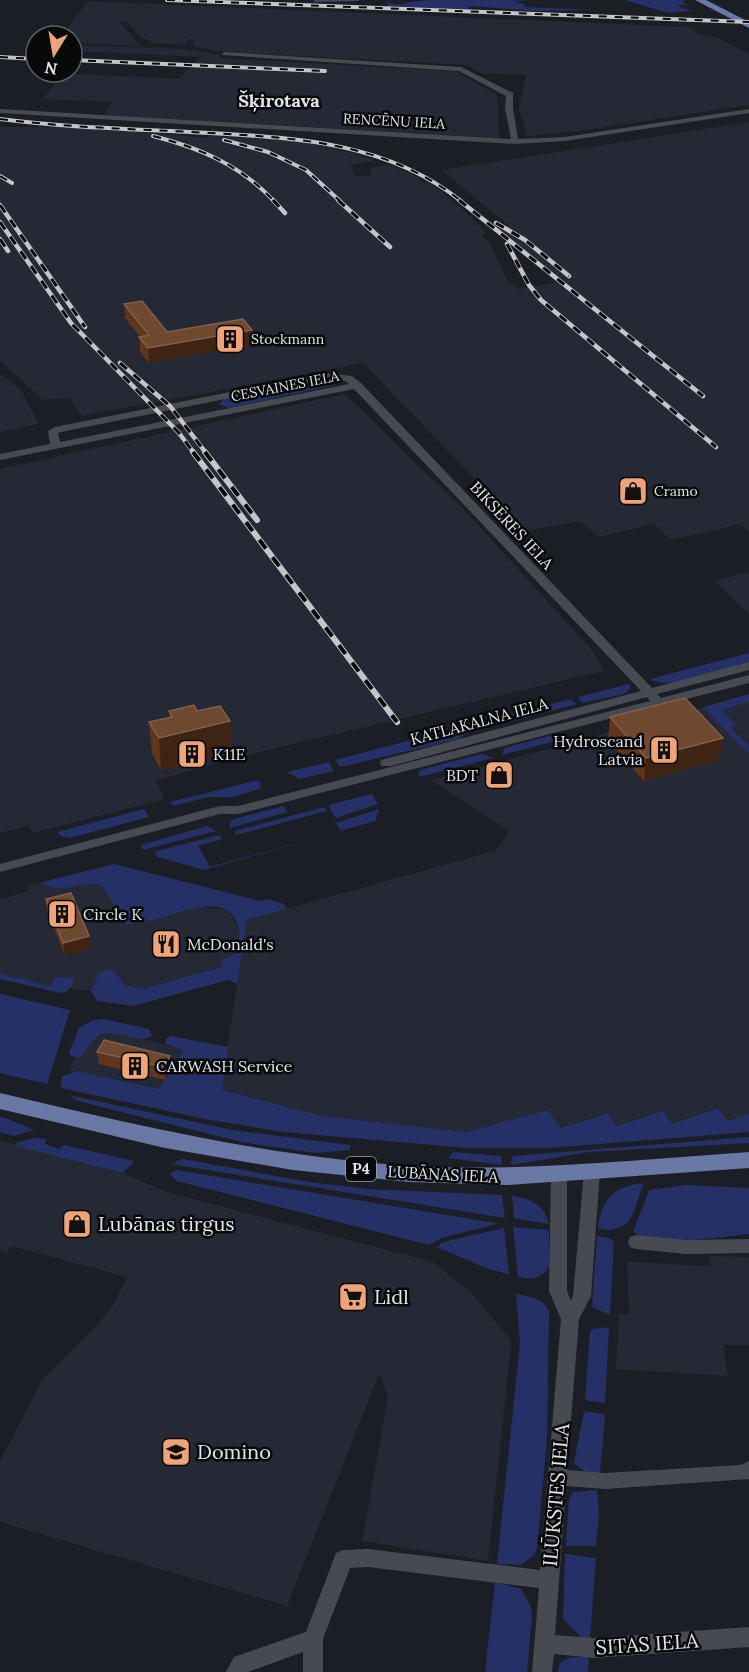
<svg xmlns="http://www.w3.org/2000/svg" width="749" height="1672" font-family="Lora,serif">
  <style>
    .built { fill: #252935 }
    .green { fill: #253166 }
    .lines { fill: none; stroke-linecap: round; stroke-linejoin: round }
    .stream { stroke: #47446a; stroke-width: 2 }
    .minor { fill: #474a51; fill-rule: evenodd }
    .major { fill: #6a78a6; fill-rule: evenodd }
    .rail-far2-casing { stroke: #c3c5c9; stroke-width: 4 }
    .rail-far1-casing { stroke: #c3c5c9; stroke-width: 4.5 }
    .rail-casing { stroke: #c3c5c9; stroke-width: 6 }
    .rail-far2 { stroke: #08090b; stroke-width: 2; stroke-dasharray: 8; stroke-linecap: butt }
    .rail-far1 { stroke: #08090b; stroke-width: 3; stroke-dasharray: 9; stroke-linecap: butt }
    .rail { stroke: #08090b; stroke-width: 4; stroke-dasharray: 11; stroke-linecap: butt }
    .wall { fill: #603519 }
    .shaded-wall { fill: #3f2414 }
    .building { fill: #6e482f; stroke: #80604c; stroke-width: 1.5 }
    .labels { text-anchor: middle; stroke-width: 5; stroke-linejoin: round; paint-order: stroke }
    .far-street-label { font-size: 14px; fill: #e2e4e8; stroke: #08090b }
    .far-poi-label { font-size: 14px; fill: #e2e4e8; stroke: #08090b; text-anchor: start }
    .shield { fill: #08090b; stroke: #a1a2a6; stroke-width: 1.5 }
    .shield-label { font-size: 15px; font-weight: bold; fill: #e2e4e8 }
    .street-label { font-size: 16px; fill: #e2e4e8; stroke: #08090b }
    .poi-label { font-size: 16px; fill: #e2e4e8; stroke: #08090b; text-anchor: start }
    .far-district-label { font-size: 18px; font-weight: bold; fill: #e2e4e8; stroke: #08090b }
    .near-poi-label { font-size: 20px; fill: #e2e4e8; stroke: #08090b; text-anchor: start }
    .near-street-label { font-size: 20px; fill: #e2e4e8; stroke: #08090b }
  </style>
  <rect width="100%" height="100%" fill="#1c1e25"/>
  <!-- built -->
  <path class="built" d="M88,1L690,27L695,29L694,32L718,38L749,54V105L579,131L527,136L519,109L526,75L480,73L466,65L224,52L194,46L193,39H189L184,45L150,43L151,41L142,38L127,22H120L140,46L72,43V36H61Z
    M72,45L183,49L221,55L220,58L455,71L497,95L499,138L103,115L113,102L43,99L63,73L178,79L201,57L72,51Z
    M749,122V531L740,524L671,540L654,524L599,537L580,521L525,531L363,363L82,416L69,398L43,400L0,361V127H87L207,138L211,136L300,141L356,154L375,161L351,165L355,176H370L371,169L387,164L421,178L419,180L422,183L430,182L463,210L486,232L482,237L489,242L508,282L519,289L564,281L523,250L500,229L509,226L442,170Z
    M0,374L21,390L39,424L0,432Z
    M345,394L465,511L592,650L604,671L251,754L156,780L165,799L33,833L29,826L0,833V469Z
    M749,572V612L748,613L715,581Z
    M749,695V1114L727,1122L672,1124L662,1111L616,1126L607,1113L560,1128L496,1126L467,1132L322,1116L221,1090L247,920L497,850L509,831L431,780Z
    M42,882L50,888L89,882L102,885L107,890L122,922L130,925L197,907L223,909L230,913L241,934L240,952L221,960L223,967L142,989L124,985L116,970L107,969L96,978L91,991L71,989L74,984L52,980L49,986L0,973V900L28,891L27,886Z
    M107,1033H116L183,1049L160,1089L77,1071L69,1072L74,1058H79L92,1041Z
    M0,1140L123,1173L167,1192L433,1262L470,1291L509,1338L511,1345L488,1561L362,1541L388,1397L379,1374L287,1606L0,1522V1461L42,1380L93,1330L113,1305L127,1277L11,1246L7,1253L0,1251Z
    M709,1256L748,1257L749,1260V1345H723L728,1376L616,1369L619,1314H629L627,1262L710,1266Z"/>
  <!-- green -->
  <path class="green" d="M428,0H528L514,1L526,5L524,7L595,10L534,11L471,6L467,9L388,6L387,3L404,5L403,3Z
    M625,0H684L683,3L690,5H676L692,11L668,13Z
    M323,380H332L335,385L229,408L219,404L225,398Z
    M749,653V663C726,669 669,692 650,679Z
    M629,684L630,688L625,694L582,703L578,697Z
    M749,694V702L722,710L735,724L730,727L749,746L748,754L703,707Z
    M571,699L577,704L510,722L505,716Z
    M461,727L465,734L459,739L340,767L335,760Z
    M556,734L567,738L502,755L504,749L508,747Z
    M481,754L493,758L420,777L418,775L420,770Z
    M329,762L334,771L299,779L287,772Z
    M258,780L261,784L259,789L233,797H209L177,805H172L170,802Z
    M372,794L378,804L336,818L328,805Z
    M284,806L287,812L230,828V822L234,819Z
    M324,807L327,811L236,835L234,831Z
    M144,809L149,817L69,838L61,836L57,832Z
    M379,809L375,821L204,870L155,856L157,851L219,835L222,839L198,846L210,867L341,831L336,823Z
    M207,826L216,831L143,850L141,845Z
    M114,864L260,901L268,899L284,904L286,909L247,920L237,984L228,980L133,1006L97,1001L91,991L99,972L107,969L115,970L124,985L142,989L222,967L221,960L240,952C245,867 162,928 125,924L102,885C82,880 63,894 44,885L42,882Z
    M0,973L49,986L56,977L74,978V984L66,992L60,993L0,979Z
    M0,994L70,1010L47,1084L0,1073Z
    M103,1019L149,1029L152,1036C138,1046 116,1027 99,1036C90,1041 87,1052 79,1058L71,1056L69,1053L79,1028L93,1020Z
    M171,1036L228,1047L222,1090L322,1116L467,1132L548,1110L560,1128L608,1113L616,1126L663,1111L672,1124L718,1108L727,1121L749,1114V1132L549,1148H467L284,1132L210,1120L61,1088L62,1076L77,1071L159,1089L183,1050L165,1044L166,1039Z
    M68,1095L233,1130L350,1145V1150L316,1153L241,1142L78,1101Z
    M0,1116L34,1130L14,1136L0,1132Z
    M749,1137V1143L590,1152L511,1165L512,1156Z
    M34,1138L46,1139L45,1144L59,1149L64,1145L134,1161L123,1173L16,1146L18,1142Z
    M453,1152L501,1156L502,1165L448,1158Z
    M182,1159L316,1183L369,1189L502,1195L505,1218L171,1164Z
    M176,1170L496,1223L497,1224L441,1238L429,1245L177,1181L170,1174Z
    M644,1183C632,1211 635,1234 598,1229C601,1199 614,1186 644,1183Z
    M685,1185L749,1188V1234C721,1237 656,1247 633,1232L649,1190Z
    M512,1196C530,1198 545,1205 549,1224L514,1218Z
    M513,1227L549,1230V1267C541,1279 532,1280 518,1277Z
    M504,1228L509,1274L488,1269L437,1247L443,1242Z
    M597,1236L609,1238L614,1242L610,1315L592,1307Z
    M516,1294C530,1297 542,1297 549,1311L547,1439L537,1548L534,1555L521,1565L497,1564L520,1343Z
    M609,1327L605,1403L585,1400L590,1332L593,1329Z
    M584,1411L603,1414L605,1417L600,1473H586L574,1463Z
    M597,1490L599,1517L596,1546H566L569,1499L573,1492Z
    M565,1554L596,1558L590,1639L582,1638L563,1619Z
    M495,1582L521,1589L530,1605L532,1616L527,1672H485Z
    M589,1656L588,1672H557L561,1662L568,1658Z"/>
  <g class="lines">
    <!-- stream -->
    <path class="stream" d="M315,1L358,0"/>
    <!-- minor -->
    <path class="minor" d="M224,52L461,67L513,93V108L518,139L565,137L749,109V113L565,141L515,144L0,113V109L511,139L505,108L506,96L459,71L222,55Z
      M324,373L352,376L361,383L652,688L749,662V670L657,694L661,698L749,675V683L238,814H220L0,872V864L220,806H238L650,701L647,697L391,766H381L380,763L381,760L641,691L354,389L0,460V454L50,444L48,431L55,427ZM324,379L346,381L349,384L60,442L58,433L61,432Z
      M592,1165L598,1167L600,1171L591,1296L579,1319L567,1470L605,1473L740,1465L749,1461V1479L605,1489L566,1486L555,1635L594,1638L749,1627V1647L594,1658L554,1654L552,1672H532L539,1588L368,1567L350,1568L323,1639V1672H303V1652L248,1672H226L234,1657L306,1632L336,1553L343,1550L368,1549L540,1570L561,1319L549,1291L551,1173L553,1169L559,1167L565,1169L567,1173V1291L571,1301L573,1296L584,1171L586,1167Z
      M636,1235L686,1240L749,1239V1253L686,1254L636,1249L630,1247L628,1242L630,1237Z"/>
    <!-- major -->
    <path class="major" d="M695,0H706L749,22V28Z
      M0,1093C135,1125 271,1157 410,1166C523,1172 636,1160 749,1152V1168L507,1185L409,1182L293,1170L165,1148L0,1109Z"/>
    <!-- rail-far2 casing -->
    <g class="rail-far2-casing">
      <path id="rail-far2" d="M167,0L749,22
        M0,57L36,59
        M72,60L325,71
        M0,119C70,128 140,129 210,133C300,138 388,143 461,201
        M153,136C200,148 240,165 274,201
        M224,140L268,152L306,170L340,201
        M0,176L12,183"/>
    </g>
    <!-- rail-far1 casing -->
    <g class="rail-far1-casing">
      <path id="rail-far1" d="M273,200L285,213
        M338,200L390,247
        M459,200L703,396
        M0,205L85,327
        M0,222L71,323L179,433L194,453
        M496,223L525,240L569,276
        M0,239L8,251
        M507,244L529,285L541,300L716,447
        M120,363L170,406L206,453"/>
    </g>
    <!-- rail casing -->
    <g class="rail-casing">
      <path id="rail" d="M193,452L397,722
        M205,452L257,520"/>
    </g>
    <!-- rail-far2 -->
    <use href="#rail-far2" class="rail-far2"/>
    <!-- rail-far1 -->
    <use href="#rail-far1" class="rail-far1"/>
    <!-- rail -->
    <use href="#rail" class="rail"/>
  </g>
  <!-- wall -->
  <path class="wall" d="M124,304L167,332L253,345L149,363L140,352V337L125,318Z
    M169,711H197L230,721L231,753L161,770L152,754L149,722L170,718Z
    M610,717L720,760L644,781L608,740Z
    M46,899L90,948L65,955L47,911Z
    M97,1052L171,1068L165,1080L99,1064Z"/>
  <!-- shaded-wall -->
  <path class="shaded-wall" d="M252,330L253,345L149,363L148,348Z
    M230,721L231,753L161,770L159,738Z
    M723,738L720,760L644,781L646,758Z
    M89,936L90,948L65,955L63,943Z
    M170,1056L171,1068L165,1080L164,1067Z"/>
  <!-- building -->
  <path class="building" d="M142,301L167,332L243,319L252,330L148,348L139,337L149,335L124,304Z
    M685,698L723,738L646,758L610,717Z
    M194,705L197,711L220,706L230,721L159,738L149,722L172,717L169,711Z
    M71,893L89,936L63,943L46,899Z
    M104,1040L170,1056L164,1067L97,1052Z"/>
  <!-- icons -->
  <defs>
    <g id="building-square" transform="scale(1.5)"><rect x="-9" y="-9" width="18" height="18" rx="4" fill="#efa378" stroke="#08090b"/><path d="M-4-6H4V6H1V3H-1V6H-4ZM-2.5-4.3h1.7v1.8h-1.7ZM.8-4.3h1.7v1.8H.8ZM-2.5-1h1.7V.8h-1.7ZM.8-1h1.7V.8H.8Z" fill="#111"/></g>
    <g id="shop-square" transform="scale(1.5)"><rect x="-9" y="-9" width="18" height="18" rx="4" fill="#efa378" stroke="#08090b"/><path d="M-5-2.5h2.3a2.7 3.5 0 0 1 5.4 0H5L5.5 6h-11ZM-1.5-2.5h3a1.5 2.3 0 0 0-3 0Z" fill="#111"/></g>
    <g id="restaurant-square" transform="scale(1.5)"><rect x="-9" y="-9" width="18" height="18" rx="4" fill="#efa378" stroke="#08090b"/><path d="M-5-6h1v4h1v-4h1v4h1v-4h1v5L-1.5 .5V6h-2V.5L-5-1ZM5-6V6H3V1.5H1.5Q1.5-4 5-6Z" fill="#111"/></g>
    <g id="supermarket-square" transform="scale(1.5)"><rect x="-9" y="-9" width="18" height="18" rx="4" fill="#efa378" stroke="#08090b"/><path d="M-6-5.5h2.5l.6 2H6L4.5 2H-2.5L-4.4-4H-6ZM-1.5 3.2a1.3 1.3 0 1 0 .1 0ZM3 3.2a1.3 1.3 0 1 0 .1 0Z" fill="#111"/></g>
    <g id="school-square" transform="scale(1.5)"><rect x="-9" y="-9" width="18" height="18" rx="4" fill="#efa378" stroke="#08090b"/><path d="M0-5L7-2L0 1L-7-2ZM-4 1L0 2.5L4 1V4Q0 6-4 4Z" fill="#111"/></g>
  </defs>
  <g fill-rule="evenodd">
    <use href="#building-square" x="230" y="339"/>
    <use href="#shop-square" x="633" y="491"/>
    <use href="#building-square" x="664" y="750"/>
    <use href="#building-square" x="192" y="754"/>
    <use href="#shop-square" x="499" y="775"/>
    <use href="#building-square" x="62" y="914"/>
    <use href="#restaurant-square" x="166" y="944"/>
    <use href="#building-square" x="135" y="1066"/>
    <use href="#shop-square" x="77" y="1224"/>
    <use href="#supermarket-square" x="353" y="1297"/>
    <use href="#school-square" x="176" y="1452"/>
  </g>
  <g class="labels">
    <!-- far-street labels -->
    <g class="far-street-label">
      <text transform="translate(394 121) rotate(3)" y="5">RENCĒNU IELA</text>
      <text transform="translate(285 386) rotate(-11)" y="5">CESVAINES IELA</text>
    </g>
    <!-- far-poi labels -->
    <g class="far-poi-label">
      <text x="251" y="344">Stockmann</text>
      <text x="654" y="496">Cramo</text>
    </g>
    <!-- shield labels -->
    <rect class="shield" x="346" y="1157" width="30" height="24" rx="4.5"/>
    <g class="shield-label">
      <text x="361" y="1174">P4</text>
    </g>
    <!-- street labels -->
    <g class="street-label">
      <text transform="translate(512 525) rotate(47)" y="6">BIKSĒRES IELA</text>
      <text transform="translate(479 721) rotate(-15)" y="6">KATLAKALNA IELA</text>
      <text transform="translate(443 1174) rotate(3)" y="6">LUBĀNAS IELA</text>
    </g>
    <!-- poi labels -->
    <g class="poi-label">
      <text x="643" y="747" text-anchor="end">Hydroscand<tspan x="643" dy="18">Latvia</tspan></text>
      <text x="213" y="760">K11E</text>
      <text x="478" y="781" text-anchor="end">BDT</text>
      <text x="83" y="920">Circle K</text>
      <text x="187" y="950">McDonald's</text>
      <text x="156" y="1072">CARWASH Service</text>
    </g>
    <!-- far-district labels -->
    <g class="far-district-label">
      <text x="279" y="107">Šķirotava</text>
    </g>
    <!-- near-poi labels -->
    <g class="near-poi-label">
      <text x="98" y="1231">Lubānas tirgus</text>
      <text x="374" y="1304">Lidl</text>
      <text x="197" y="1459">Domino</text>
    </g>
    <!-- near-street labels -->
    <g class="near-street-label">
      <text transform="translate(556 1495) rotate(-85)" y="7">ILŪKSTES IELA</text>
      <text transform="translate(647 1644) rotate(-4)" y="7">SITAS IELA</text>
    </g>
  </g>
  <!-- north arrow -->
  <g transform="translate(54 54) rotate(191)"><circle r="28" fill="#08090b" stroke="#5f6163" stroke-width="1.5"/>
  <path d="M0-4.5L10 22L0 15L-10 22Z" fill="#efa378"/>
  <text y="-9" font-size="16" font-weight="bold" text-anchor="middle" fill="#e2e4e8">N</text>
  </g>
</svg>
